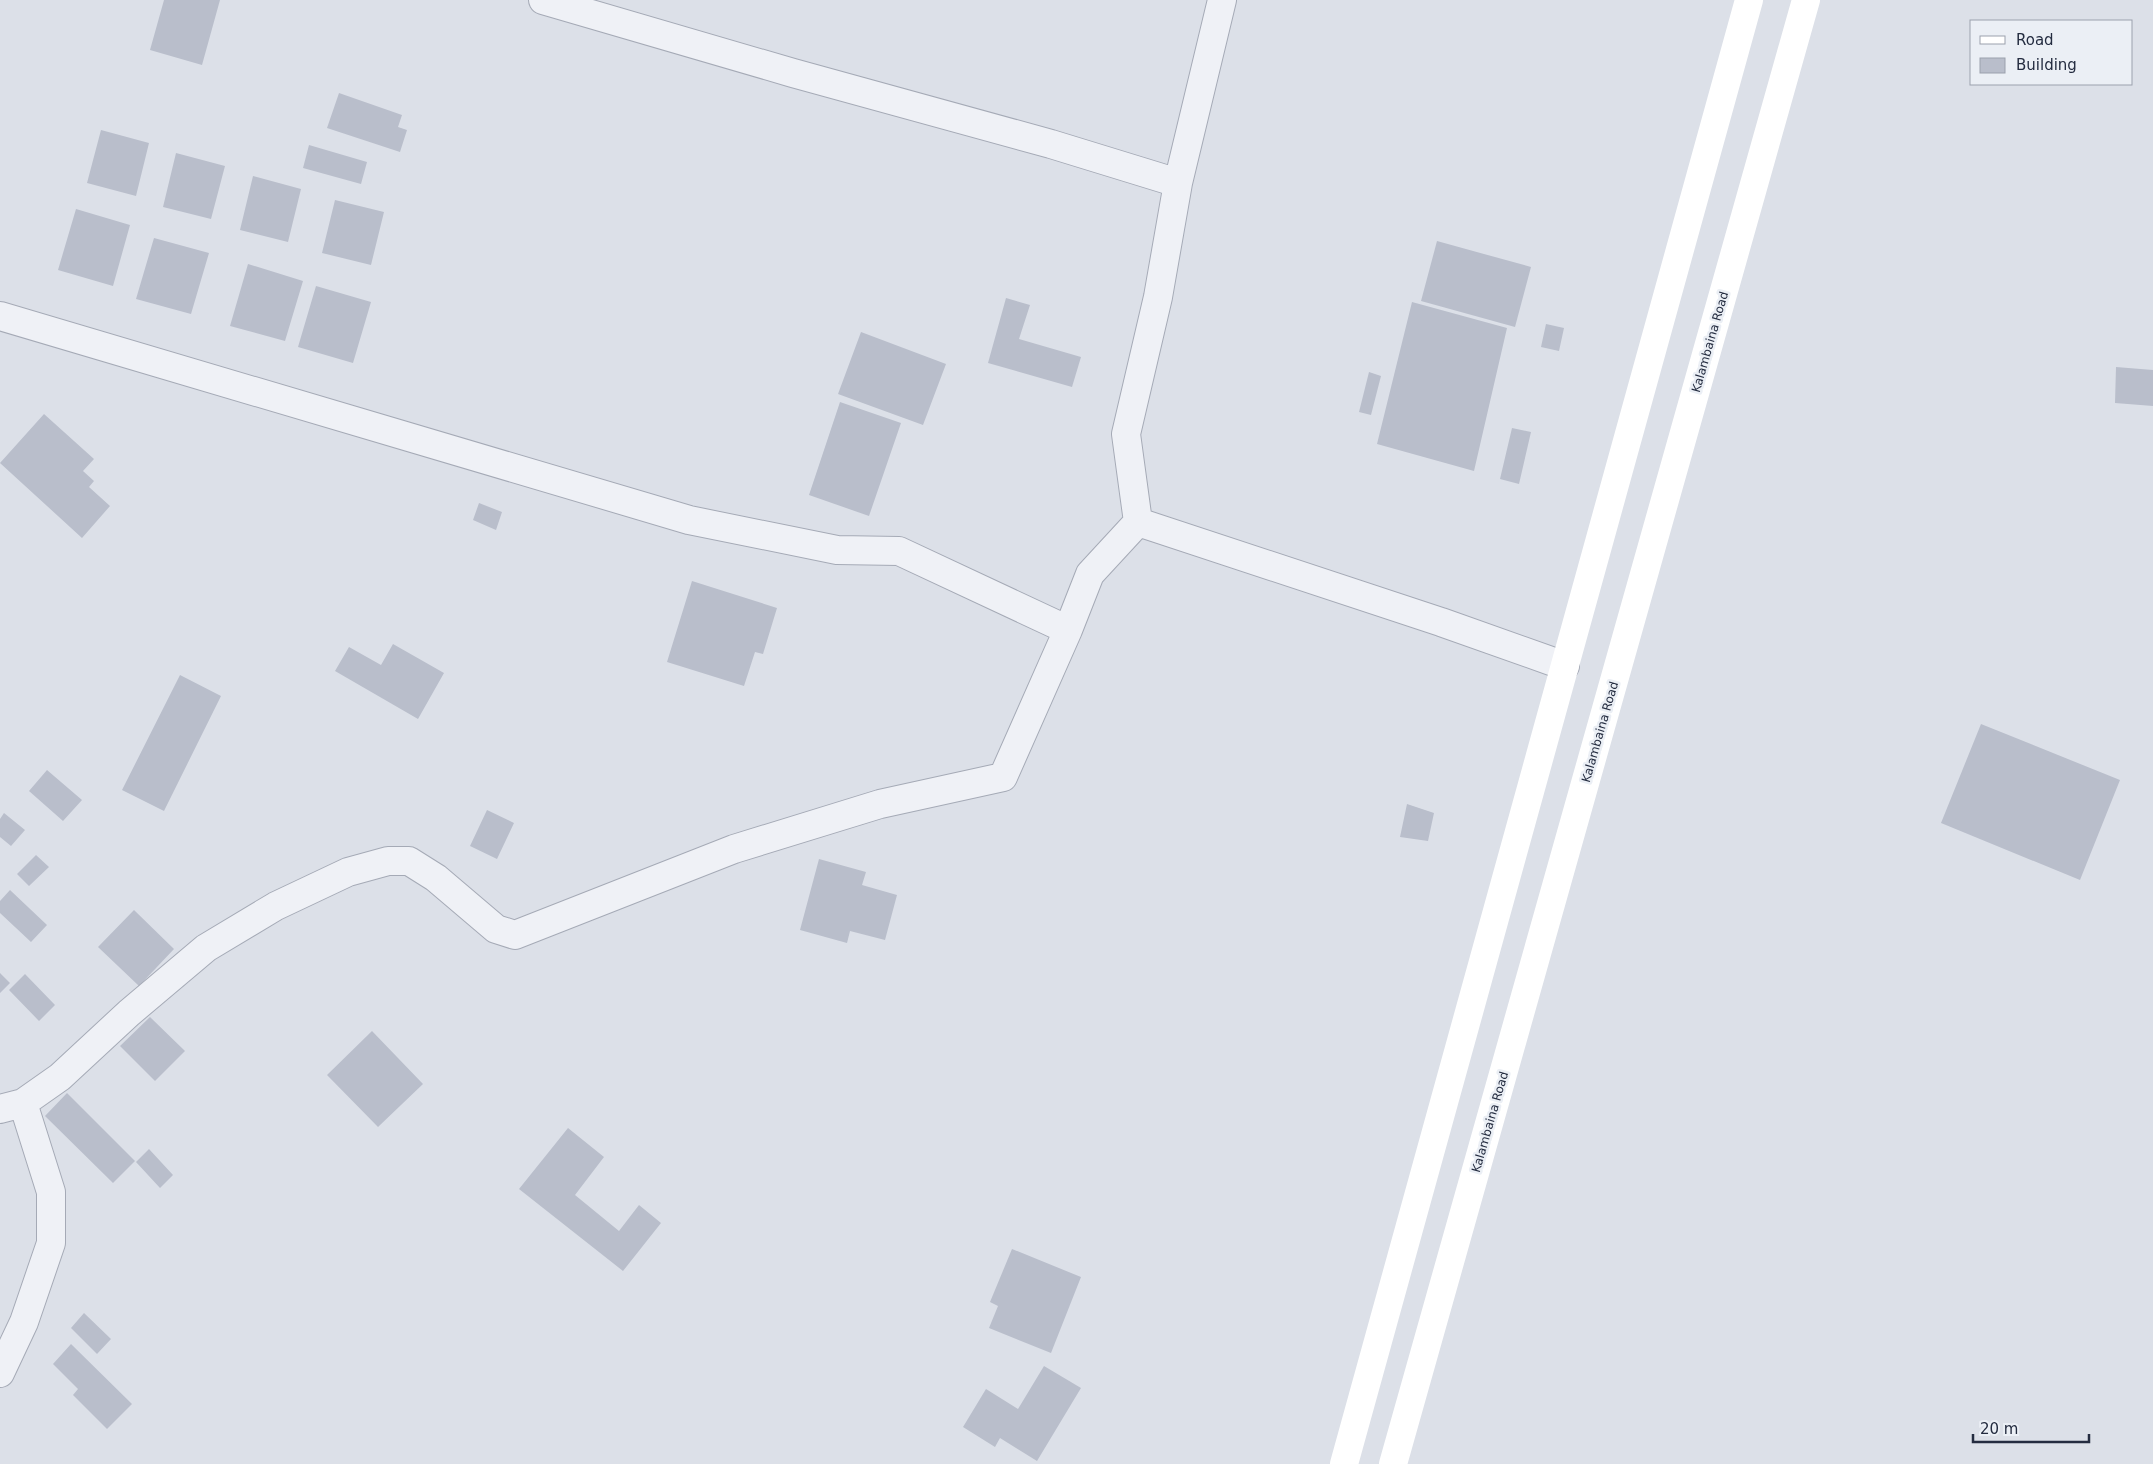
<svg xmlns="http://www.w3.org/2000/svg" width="2153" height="1464" font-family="'DejaVu Sans',sans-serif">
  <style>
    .building { fill: #b9becb }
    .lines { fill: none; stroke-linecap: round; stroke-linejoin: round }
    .minor-casing { stroke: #a5aab6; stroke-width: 30 }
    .minor { stroke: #eff1f6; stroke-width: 28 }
    .secondary { stroke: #fff; stroke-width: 28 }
    .labels { text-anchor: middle; stroke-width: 5; stroke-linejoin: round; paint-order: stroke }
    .street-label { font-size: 12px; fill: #242c40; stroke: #ebeff5 }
  </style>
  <rect width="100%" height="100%" fill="#dce0e8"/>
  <!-- building -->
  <path class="building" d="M164,0H220L202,65L150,50Z
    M339,93L402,115L398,127L407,130L400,152L327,128Z
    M101,130L149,143L136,196L87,183Z
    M309,145L367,162L361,184L303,168Z
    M176,153L225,166L211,219L163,207Z
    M253,176L301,189L288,242L240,230Z
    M335,200L384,212L371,265L322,253Z
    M76,209L130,225L113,286L58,270Z
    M154,238L209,253L191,314L136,299Z
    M1437,241L1531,267L1515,327L1421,301Z
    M248,264L303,281L285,341L230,326Z
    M316,286L371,302L353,363L298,347Z
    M1006,298L1030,305L1019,339L1081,357L1072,387L988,363Z
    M1412,302L1507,328L1474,471L1377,444Z
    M1546,324L1564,328L1559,351L1541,347Z
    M861,332L946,364L923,425L838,394Z
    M2116,367L2153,370V406L2115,403Z
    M1369,372L1381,376L1371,415L1359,412Z
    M840,402L901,423L869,516L809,495Z
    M44,414L94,459L83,471L94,481L89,487L110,506L82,538L0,463Z
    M1512,428L1531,432L1519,484L1500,479Z
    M479,503L502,512L496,530L473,520Z
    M692,581L777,608L763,654L755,652L744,686L667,662Z
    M393,644L444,673L418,719L335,671L349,647L381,665Z
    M180,675L221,696L164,811L122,790Z
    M1981,724L2120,780L2080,880L1941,823Z
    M47,770L82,800L63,821L29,791Z
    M1407,804L1434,813L1428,841L1400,837Z
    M487,810L514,823L497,859L470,846Z
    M4,813L25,830L11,846L0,837V819Z
    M36,855L49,867L29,886L17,874Z
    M819,859L866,872L862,885L897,895L885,940L850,931L847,943L800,930Z
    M10,890L47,925L31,942L0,913V901Z
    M134,910L174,949L139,986L98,947Z
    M0,973L10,983L0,993Z
    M25,974L55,1005L39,1021L9,990Z
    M150,1017L185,1051L155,1081L120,1046Z
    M372,1031L423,1084L378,1127L327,1075Z
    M67,1093L135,1161L113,1183L45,1116Z
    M568,1128L604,1157L575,1195L619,1231L639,1205L661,1223L623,1271L519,1189Z
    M149,1149L173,1175L160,1188L136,1162Z
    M1012,1249L1081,1277L1051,1353L989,1328L998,1306L990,1302Z
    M84,1313L111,1339L97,1354L71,1328Z
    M71,1344L132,1404L107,1429L73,1395L78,1389L53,1364Z
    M1044,1366L1081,1388L1037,1461L1000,1438L995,1447L963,1427L986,1389L1018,1409Z"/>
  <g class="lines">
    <!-- minor casing -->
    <g class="minor-casing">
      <path id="minor" d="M543,0L793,73L1051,144L1178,183L1222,0
        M0,316L689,520L837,550L899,551L1068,630
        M1138,522L1126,434L1158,297L1178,183
        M0,1109L23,1103L60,1077L129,1013L206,948L276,906L348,872L388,861H409L436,878L496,929L515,935L734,849L880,804L1003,777L1068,630L1090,574L1138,522L1441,622L1565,666
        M0,1373L24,1322L51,1243V1192L23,1103"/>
    </g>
    <!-- minor -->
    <use href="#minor" class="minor"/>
    <!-- secondary -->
    <path class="secondary" d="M1344,1464L1749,0
      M1393,1464L1806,0"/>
  </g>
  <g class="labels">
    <!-- street labels -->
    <g class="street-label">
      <text transform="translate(1710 342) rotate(-74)" y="4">Kalambaina Road</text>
      <text transform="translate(1600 732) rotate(-74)" y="4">Kalambaina Road</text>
      <text transform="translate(1490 1122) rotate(-74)" y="4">Kalambaina Road</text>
    </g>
  </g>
  <!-- legend -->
  <rect x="1970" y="20" width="162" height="65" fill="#ebeff5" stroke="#9ba1ad"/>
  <rect x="1980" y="36" width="25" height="8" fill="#ffffff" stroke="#9ba1ad"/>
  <text x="2016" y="45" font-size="15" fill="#242c40">Road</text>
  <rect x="1980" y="58" width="25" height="15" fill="#b9becb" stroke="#9ba1ad"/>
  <text x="2016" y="70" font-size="15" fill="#242c40">Building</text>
  <!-- scale -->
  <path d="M1973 1434v8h116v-8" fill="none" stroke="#242c40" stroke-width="2.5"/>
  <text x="1980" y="1434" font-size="15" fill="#242c40" stroke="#ebeff5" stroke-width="4" paint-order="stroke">20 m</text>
</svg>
